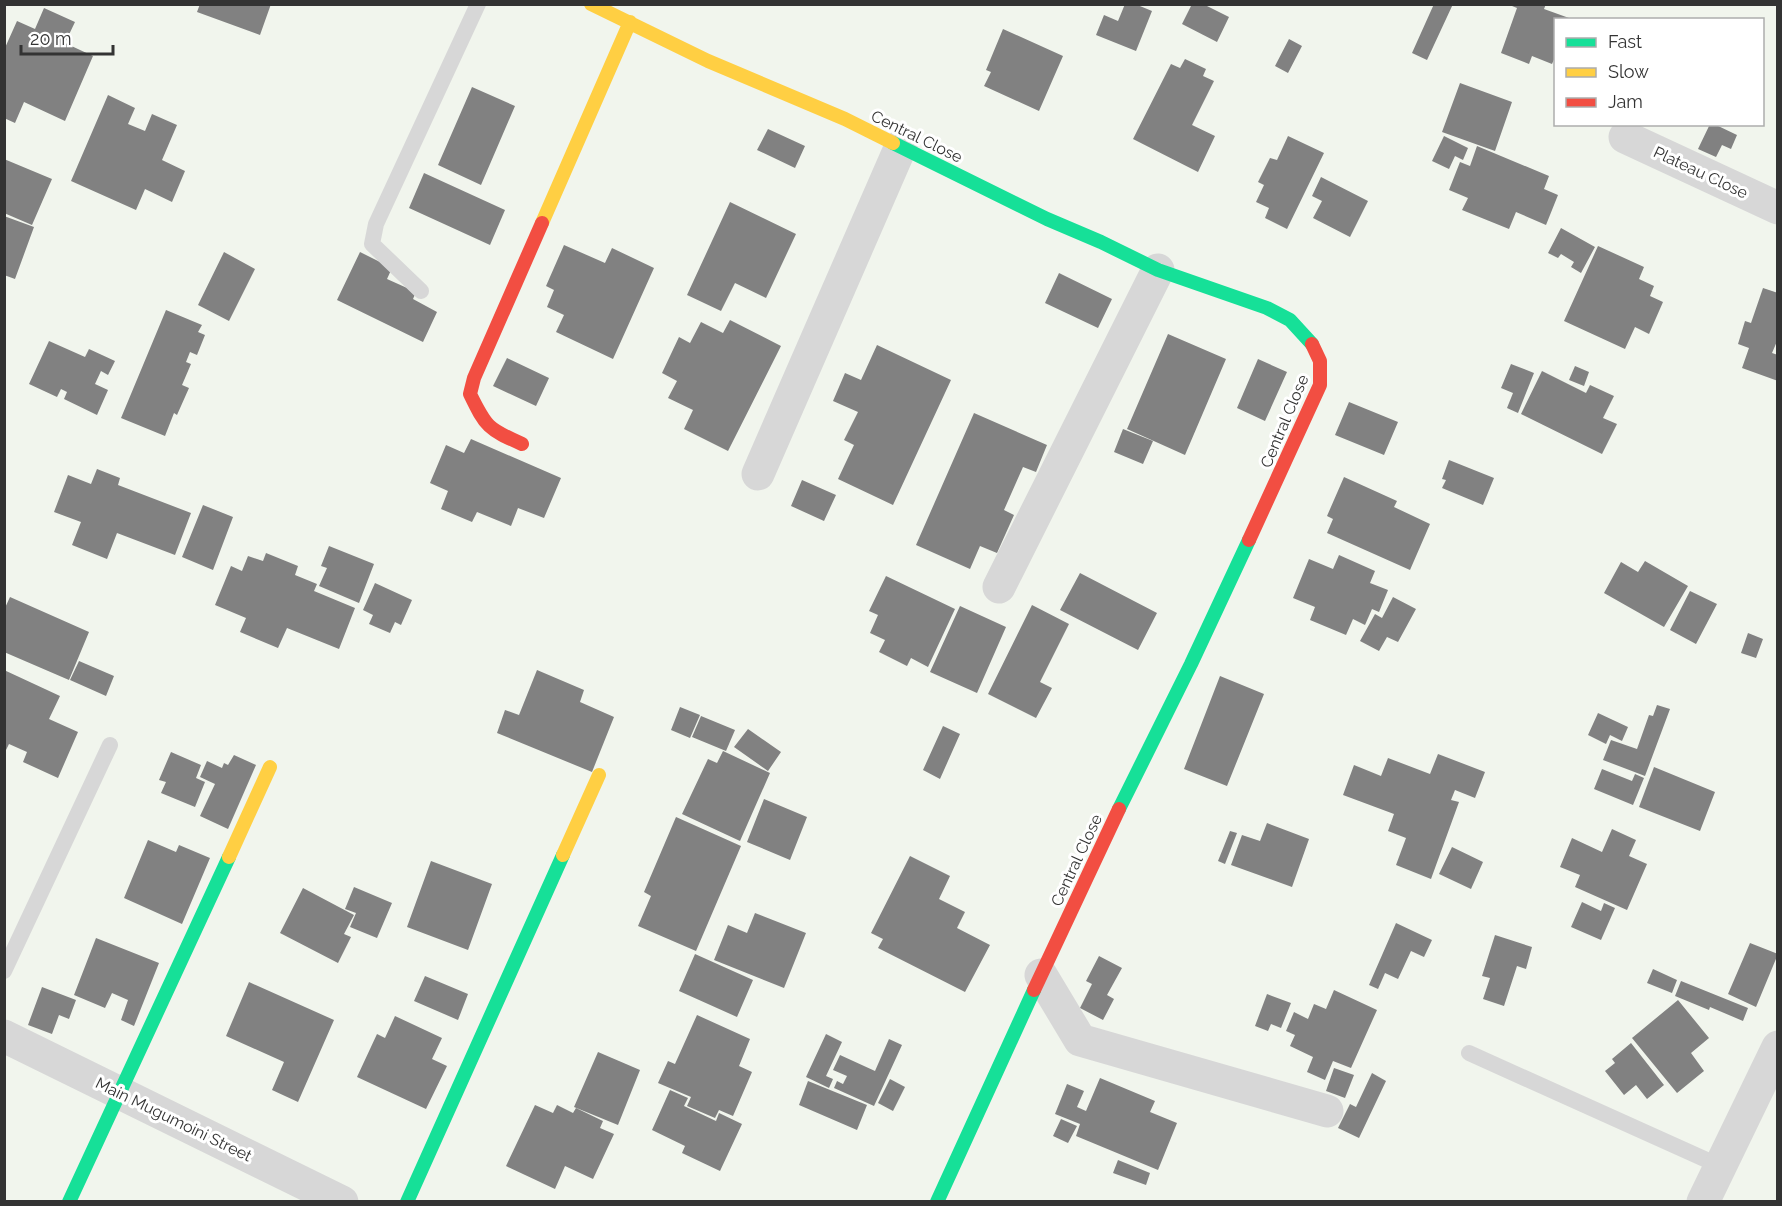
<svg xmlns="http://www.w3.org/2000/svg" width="1782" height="1206" font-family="Raleway,sans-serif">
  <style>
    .green { fill: #f1f5ed; fill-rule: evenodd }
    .building { fill: #818181 }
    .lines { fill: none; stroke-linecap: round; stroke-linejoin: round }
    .lane { stroke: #d7d7d7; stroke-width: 16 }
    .street { stroke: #d7d7d7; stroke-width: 33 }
    .fast { stroke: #16e098; stroke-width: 14 }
    .slow { stroke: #ffcf43; stroke-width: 14 }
    .jam { stroke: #f24e42; stroke-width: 14 }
    .labels { text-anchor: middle; stroke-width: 6; stroke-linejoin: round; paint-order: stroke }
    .street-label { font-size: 16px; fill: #333; stroke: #fff }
  </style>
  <rect width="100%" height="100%" fill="#fff"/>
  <!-- green -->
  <path class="green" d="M5,5H1777V1201H5ZM1556,20H1762V124H1556Z"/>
  <!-- building -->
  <path class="building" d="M200,4H271L260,35L197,12Z
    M1125,4H1135L1152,11L1136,51L1096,35L1104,15L1118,21Z
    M1192,4H1208L1207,6L1229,17L1217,42L1182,24Z
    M1434,4H1453L1427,60L1412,53Z
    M1507,4H1546L1544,9L1569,18L1568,20H1556V55L1552,64L1532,56L1529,64L1501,53L1517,8Z
    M44,8L75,22L65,43L93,56L65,121L24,102L15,123L4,118V50L17,21L35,29Z
    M1003,29L1063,56L1039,111L984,86L991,72L986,70Z
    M1289,39L1302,46L1288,73L1275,66Z
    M1185,59L1206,69L1203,76L1214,81L1192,125L1215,136L1198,172L1133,139L1171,64L1180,68Z
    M1460,83L1512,102L1495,151L1442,132Z
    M472,87L515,106L481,185L438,165Z
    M108,95L135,108L128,124L145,131L152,114L177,125L162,160L185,171L172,202L145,189L136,210L71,181Z
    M1710,124H1714L1737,135L1731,149L1722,145L1716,157L1698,149Z
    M768,129L805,146L795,168L757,150Z
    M1288,136L1324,153L1287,229L1265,218L1269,208L1256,202L1264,185L1258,182L1270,158L1277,160Z
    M1444,136L1468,148L1463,160L1455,156L1449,169L1432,161Z
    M1477,146L1549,176L1544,189L1558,195L1546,225L1516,212L1509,229L1462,210L1468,198L1449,190L1460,162L1470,166Z
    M4,159L52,179L32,225L4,213Z
    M424,173L505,210L490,245L409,208Z
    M1321,177L1368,201L1350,237L1313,218L1322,201L1312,196Z
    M730,202L796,234L766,298L735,283L721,311L687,295Z
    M4,216L34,227L15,279L4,275Z
    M1561,228L1595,247L1581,273L1571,267L1574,262L1561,254L1558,258L1548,253Z
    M564,245L605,263L612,248L654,268L613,359L556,332L564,315L547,307L554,290L546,286Z
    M1598,246L1644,267L1639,279L1654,286L1650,296L1663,302L1649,334L1635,327L1625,349L1564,321Z
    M224,252L255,269L229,321L198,305Z
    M360,252L392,268L387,279L416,292L413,299L437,312L423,342L337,300Z
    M1059,273L1112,299L1098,328L1045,303Z
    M1763,288L1778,293V339L1772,353L1778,355V381L1742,368L1749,348L1738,344L1745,321L1751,323Z
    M166,310L202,325L198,332L205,335L197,355L190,352L186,362L191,364L182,385L189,388L177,415L174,413L165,436L121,418Z
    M730,320L781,346L728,451L684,429L693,410L668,398L677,381L662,373L679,337L690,343L701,322L723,333Z
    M1168,334L1226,359L1185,455L1127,429Z
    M49,341L85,357L89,349L115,361L108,375L101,371L95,384L108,390L97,415L64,399L67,392L61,389L57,397L29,384Z
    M877,345L951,380L893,505L838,479L854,445L844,440L858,412L833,401L845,373L861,380Z
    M507,358L549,378L536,406L493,386Z
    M1258,359L1287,372L1265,421L1237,408Z
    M1511,364L1534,373L1518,413L1507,408L1513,393L1501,388Z
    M1575,366L1589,372L1584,386L1569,380Z
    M1542,371L1586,393L1590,385L1614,396L1603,418L1617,424L1602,454L1521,414Z
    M1349,402L1398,422L1384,455L1335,435Z
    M974,413L1047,445L1036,472L1023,467L1004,510L1014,515L997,553L980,546L970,569L916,545Z
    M1123,429L1153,441L1143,464L1114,452Z
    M471,439L561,478L544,518L518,508L511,526L477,512L472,522L441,509L448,491L430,483L446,445L464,453Z
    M1449,460L1494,478L1483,505L1442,488L1446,480L1442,479Z
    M97,469L120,478L118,485L191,513L175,555L117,533L107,559L72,545L81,522L54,512L68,475L91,484Z
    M1344,477L1397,501L1394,507L1430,524L1410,570L1327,533L1333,519L1327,516Z
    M802,480L836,495L824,521L791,506Z
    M203,505L233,517L213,570L182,557Z
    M329,546L374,564L359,603L319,586L327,568L321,566Z
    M266,553L298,566L295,575L317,584L314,591L355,608L339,649L287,628L278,648L240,632L246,618L215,605L231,566L242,571L248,556L263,561Z
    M1339,555L1375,571L1370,583L1388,590L1379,612L1372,609L1365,625L1353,619L1346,635L1310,620L1315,607L1293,598L1309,559L1333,569Z
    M1645,561L1688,586L1664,627L1604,593L1621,562L1638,572Z
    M1080,573L1157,613L1138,650L1060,610Z
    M886,576L955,609L928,667L911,658L907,666L879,652L885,640L870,633L878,615L869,611Z
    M375,583L412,600L401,625L395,622L390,633L369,624L373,615L363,610Z
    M1690,591L1717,604L1696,644L1670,630Z
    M10,597L89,632L69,680L4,652V610Z
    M1393,597L1416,609L1398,642L1387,637L1379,651L1360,641L1375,614L1382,618Z
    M1032,605L1069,624L1040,682L1052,688L1036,718L988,694Z
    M960,606L1006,627L977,693L930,672Z
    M1748,633L1763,639L1756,658L1741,653Z
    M79,661L114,676L106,696L70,680Z
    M4,670L60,696L49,719L78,732L58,778L23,762L27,752L9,744L4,754Z
    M537,670L584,690L580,702L614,717L592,772L497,733L505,710L519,715Z
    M1220,676L1264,694L1227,786L1184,769Z
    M1657,705L1670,709L1645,776L1603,760L1611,740L1637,749L1649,715L1653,716Z
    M680,707L700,715L690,738L671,730Z
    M1598,713L1628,727L1622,741L1610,735L1606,744L1588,735Z
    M701,716L735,730L726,751L692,737Z
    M943,726L960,734L940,779L923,770Z
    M748,729L781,752L768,771L734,747Z
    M723,751L770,773L740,841L682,814L708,759L717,763Z
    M171,752L201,765L196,778L205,782L195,807L161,793L166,782L159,780Z
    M1438,754L1485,772L1475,798L1455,790L1451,800L1459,802L1431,879L1396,865L1406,838L1388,831L1394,814L1343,795L1354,765L1381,776L1388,758L1430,774Z
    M234,755L256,765L228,829L200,816L215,784L200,777L207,761L222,768L224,763L228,765Z
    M1654,767L1715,792L1700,831L1639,807Z
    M1602,769L1632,781L1635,774L1644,778L1633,805L1594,789Z
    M764,799L807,817L790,860L747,842Z
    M676,817L741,846L696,951L638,926L651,896L644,892Z
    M1267,823L1309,839L1292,887L1231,865L1242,835L1260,841Z
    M1612,829L1636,840L1629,856L1647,864L1627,910L1575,887L1580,875L1560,867L1572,838L1602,852Z
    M1230,831L1237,833L1225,864L1218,861Z
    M148,840L176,852L179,845L210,858L182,924L124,898Z
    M1452,847L1483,862L1471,889L1439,874Z
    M910,856L950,876L939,899L965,912L957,928L990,945L965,992L878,948L883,939L871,933Z
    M431,861L492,884L468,950L407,927Z
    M354,887L392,903L377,938L350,927L356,913L345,909Z
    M303,888L354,915L344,934L351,937L338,963L280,933Z
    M1582,902L1601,911L1604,903L1615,908L1601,940L1571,927Z
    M755,913L806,933L784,988L714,960L728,925L747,933Z
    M1396,923L1432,940L1424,957L1411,951L1398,979L1385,973L1378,989L1369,985Z
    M1495,935L1532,947L1526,969L1517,966L1504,1006L1483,999L1490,978L1482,976Z
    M96,938L159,963L134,1026L121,1020L128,1000L112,993L105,1008L74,995Z
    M1750,943L1778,954L1756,1007L1728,994Z
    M695,954L753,980L737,1017L679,991Z
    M1099,956L1122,968L1107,995L1114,999L1103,1020L1080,1008L1092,984L1086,981Z
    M1653,969L1677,980L1672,993L1647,983Z
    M425,976L468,994L458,1020L414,1001Z
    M1681,981L1748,1008L1743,1021L1710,1007L1709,1010L1675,996Z
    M249,982L334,1020L298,1102L272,1090L284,1062L226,1036Z
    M42,987L76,1000L69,1019L59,1015L52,1034L28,1025Z
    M1334,990L1377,1010L1351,1068L1333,1061L1325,1080L1307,1072L1313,1057L1290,1046L1295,1035L1286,1031L1294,1012L1308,1019L1314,1004L1326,1009Z
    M1267,994L1291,1003L1281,1028L1271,1024L1268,1031L1255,1026Z
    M1678,1000L1709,1038L1691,1053L1704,1071L1677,1093L1632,1038Z
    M697,1015L750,1039L739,1066L752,1072L733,1116L719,1110L715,1118L687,1106L691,1097L658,1083L668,1061L675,1064Z
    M395,1016L442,1038L432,1059L447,1066L426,1109L357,1077L377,1034L385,1038Z
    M826,1034L842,1042L826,1076L833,1079L829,1088L806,1077Z
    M889,1039L902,1045L874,1106L834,1088L837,1081L843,1084L847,1076L833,1070L840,1055L875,1071Z
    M1631,1043L1664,1085L1647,1099L1636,1085L1624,1095L1605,1071L1615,1063L1612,1059Z
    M598,1052L640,1070L618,1125L574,1107Z
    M1334,1068L1354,1075L1345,1098L1326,1091Z
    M1372,1073L1386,1081L1359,1138L1338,1128L1350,1104L1356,1107Z
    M1100,1078L1155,1101L1150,1112L1177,1123L1158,1170L1076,1136L1080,1124L1055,1114L1067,1084L1084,1091L1077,1107L1086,1111Z
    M890,1079L905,1087L893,1111L878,1103Z
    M808,1081L867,1105L857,1130L799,1105Z
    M670,1090L688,1098L684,1106L716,1121L719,1113L742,1124L720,1171L682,1153L685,1146L652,1130Z
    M535,1105L553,1113L557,1105L573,1113L576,1108L603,1121L600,1128L614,1134L593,1179L565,1166L555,1189L506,1166Z
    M1061,1119L1077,1126L1068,1143L1053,1136Z
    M1118,1160L1150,1173L1146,1185L1113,1173Z"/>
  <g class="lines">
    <!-- lane -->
    <path class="lane" d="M421,291L372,244L376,224L478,4
      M4,971L110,745
      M1469,1053L1720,1166"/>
    <!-- street -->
    <path class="street" d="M1625,137L1778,208
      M758,474L901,146
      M999,587L1158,270
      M1041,975L1080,1040L1327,1111
      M4,1036L342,1202
      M1703,1202L1778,1047"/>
    <!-- fast -->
    <path class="fast" d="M893,143L1047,219L1101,242L1158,270L1267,308L1290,320L1312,344
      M1119,809L1191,664L1249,540
      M69,1202L229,857
      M407,1202L563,855
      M937,1202L1034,990"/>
    <!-- slow -->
    <path class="slow" d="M591,4L708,61L845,119L893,143
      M542,223L630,22
      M563,855L599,775
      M229,857L270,767"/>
    <!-- jam -->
    <path class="jam" d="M522,444C488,429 486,427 470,394L474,378L542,223
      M1249,540L1320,385V361L1312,344
      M1034,990L1119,809"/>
  </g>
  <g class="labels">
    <!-- street labels -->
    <g class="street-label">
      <text transform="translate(917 136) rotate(26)" y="6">Central Close</text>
      <text transform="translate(1701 172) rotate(25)" y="6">Plateau Close</text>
      <text transform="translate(1284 421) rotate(-67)" y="6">Central Close</text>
      <text transform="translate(1076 860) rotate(-65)" y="6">Central Close</text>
      <text transform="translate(174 1119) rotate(26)" y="6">Main Mugumoini Street</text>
    </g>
  </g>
  <!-- border -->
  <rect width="1782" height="1206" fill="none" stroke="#333333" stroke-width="12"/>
  <!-- legend -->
  <rect x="1554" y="18" width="210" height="108" fill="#ffffff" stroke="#adadad" stroke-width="1.5"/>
  <rect x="1566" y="38" width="30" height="9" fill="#16e098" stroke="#adadad" stroke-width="1.5"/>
  <text x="1608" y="48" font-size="18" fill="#333333">Fast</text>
  <rect x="1566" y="68" width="30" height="9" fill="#ffcf43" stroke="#adadad" stroke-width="1.5"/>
  <text x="1608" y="78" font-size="18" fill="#333333">Slow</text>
  <rect x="1566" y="98" width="30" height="9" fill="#f24e42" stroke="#adadad" stroke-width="1.5"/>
  <text x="1608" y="108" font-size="18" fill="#333333">Jam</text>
  <!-- scale -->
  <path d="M21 45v9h92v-9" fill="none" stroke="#333333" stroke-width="3"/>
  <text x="30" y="45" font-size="18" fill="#333333" stroke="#ffffff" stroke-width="4.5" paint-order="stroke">20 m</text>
</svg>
